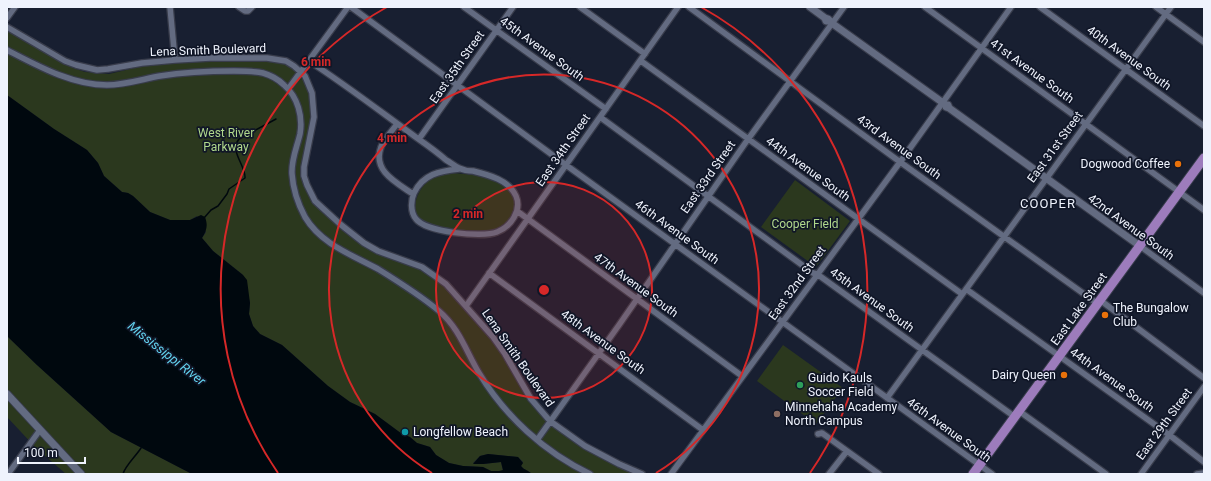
<svg xmlns="http://www.w3.org/2000/svg" width="1211" height="481" font-family="Roboto,sans-serif">
  <style>
    .green { fill: #2b381e }
    .water { fill: #00080e }
    .lines { fill: none; stroke-linecap: round; stroke-linejoin: round }
    .stream { stroke: #00080e; stroke-width: 1.5 }
    .minor-casing { stroke: #383c4b; stroke-width: 8 }
    .tertiary-casing { stroke: #383c4b; stroke-width: 9 }
    .primary-casing { stroke: #383c4b; stroke-width: 11 }
    .minor { stroke: #636b81; stroke-width: 5.5 }
    .tertiary { stroke: #636b81; stroke-width: 7 }
    .primary { stroke: #9d7cbc; stroke-width: 9 }
    .ring { fill: none; stroke: #d62828; stroke-width: 2 }
    .food-dot { fill: #e8710a; stroke: #101627; stroke-width: 1.5 }
    .leisure-dot { fill: #2e9e5b; stroke: #101627; stroke-width: 1.5 }
    .education-dot { fill: #8d6e63; stroke: #101627; stroke-width: 1.5 }
    .culture-dot { fill: #0f9aa8; stroke: #101627; stroke-width: 1.5 }
    .labels { text-anchor: middle; stroke-width: 3.5; stroke-linejoin: round; paint-order: stroke }
    .street-label { font-size: 12px; fill: #eff3fd; stroke: #101627 }
    .park-label { font-size: 12px; fill: #b0d88c; stroke: #101627 }
    .poi-label { font-size: 12px; fill: #eff3fd; stroke: #101627; text-anchor: start }
    .neighbourhood-label { font-size: 13px; letter-spacing: 1px; fill: #eff3fd; stroke: #101627 }
    .water-label { font-size: 13px; font-style: italic; fill: #63d3ef; stroke: #101627 }
    .centre { fill: #d62828; stroke: #101627; stroke-width: 2 }
    .ring-label { font-size: 12px; text-anchor: middle; font-weight: bold; fill: #d62828; stroke: #101627; stroke-width: 3.5; stroke-linejoin: round; paint-order: stroke }
  </style>
  <rect width="100%" height="100%" fill="#181f31"/>
  <!-- green -->
  <path class="green" d="M7,31L73,68L85,72L109,74L143,66L159,64L210,61L266,60L285,64L293,68L303,77L309,93L311,117L301,167V177L304,186L313,203L338,226L363,245L420,269L444,286L491,339L502,356L528,401L548,423L584,449L618,467L635,474H532C528,470 524,470 521,466L523,462L518,457L488,454L480,456L473,463L483,464L501,462L503,471H491L483,467L463,466L449,463L436,455L430,447L417,443L410,437L402,434L375,414L350,402L328,386L282,345L260,334L253,326L249,314L250,303L243,275L213,251L202,238L206,232L197,216L190,220H170L150,212L133,196L128,193L122,192L104,176L98,163L87,150L54,129L7,95Z
    M448,173C468,174 504,175 514,197C517,204 515,211 511,217C507,223 499,230 492,231C472,233 438,231 421,220C408,210 419,188 429,180C434,176 441,174 448,173Z
    M795,180L850,221L816,267L761,227Z
    M7,336L37,365L111,432L192,474H66L36,448L7,417Z
    M783,345L843,388L816,424L757,381Z"/>
  <!-- water -->
  <path class="water" d="M7,95L54,129L87,150L98,163L104,176L122,192L128,193L133,196L150,212L170,220H190L201,215L205,217C208,225 207,230 202,238L213,251L243,275L247,280L250,303L249,314L253,326L260,334L282,345L328,386L350,402L375,414L402,434L410,437L417,443L430,447L436,455L449,463L463,466L483,467L491,471H499L503,470L501,462L483,464H473L480,456L488,454L518,457L523,463L521,466C524,470 528,470 532,474H192L111,432L37,365L7,336Z"/>
  <g class="lines">
    <!-- stream -->
    <path class="stream" d="M204,218L211,210L218,206L227,194L229,189L245,178C246,166 229,151 239,139L276,119
      M123,474C125,466 136,456 141,448"/>
    <!-- minor casing -->
    <g class="minor-casing">
      <path id="minor" d="M170,7L175,60
        M239,7L245,11H248L252,7
        M351,7L566,165L992,474
        M464,7L606,109
        M580,7L645,54
        M689,7L896,159L1098,304
        M925,7L1204,210
        M1040,7L1204,126
        M1156,7L1204,42
        M7,18L15,7
        M7,27L65,61L76,65L97,70L108,69L142,63L175,60L210,58H267L286,61L294,66L305,76L312,93L314,117L304,167V176L307,185L315,201L340,224L364,243L378,251L422,267L446,284L493,337L505,354L531,399L550,421L585,446L619,464L642,474
        M7,50C38,66 72,85 107,85C125,85 143,79 160,76C185,72 209,71 234,71C244,71 254,71 263,73C270,75 279,80 284,85C298,97 303,117 300,134C297,147 291,160 292,174C293,189 298,204 305,217C321,244 352,255 378,269C399,282 420,295 439,311C459,328 466,351 479,373C505,416 544,452 590,474
        M309,61C346,85 381,112 417,138C427,145 437,152 446,160C450,162 454,166 459,168C463,170 469,171 473,171C489,175 509,180 516,196C522,210 511,227 497,232C482,238 426,232 416,219C410,212 411,200 414,193C423,174 440,171 459,169
        M641,61L962,294
        M288,89L348,7
        M600,117L813,273L817,274L1015,417
        M397,124C392,131 384,139 381,147C372,171 397,183 413,194
        M419,139L513,7
        M517,211L742,376
        M1140,246L1204,293
        M489,273L703,430
        M966,289L1172,437L1204,462
        M1100,300L1204,378
        M466,306L678,7
        M887,398L1171,7
        M1019,411L1106,474
        M818,434L822,433L879,474
        M537,440L619,325L746,142L844,7
        M8,474L40,430
        M671,474L903,158L1011,7
        M829,474L847,451
        M1141,474L1204,387
        M1197,474L1204,473"/>
    </g>
    <!-- tertiary casing -->
    <g class="tertiary-casing">
      <path id="tertiary" d="M810,7L825,18
        M829,21H826L825,18L828,19L833,24L946,105
        M949,108L946,107V105H948L949,108L1140,246
        M7,394L81,474"/>
    </g>
    <!-- primary casing -->
    <g class="primary-casing">
      <path id="primary" d="M973,474L1204,158"/>
    </g>
    <!-- minor -->
    <use href="#minor" class="minor"/>
    <!-- tertiary -->
    <use href="#tertiary" class="tertiary"/>
    <!-- primary -->
    <use href="#primary" class="primary"/>
  </g>
  <!-- distance rings -->
  <circle cx="544" cy="290" r="108" fill="#d62828" fill-opacity=".12"/>
  <g class="ring">
    <circle cx="544" cy="290" r="108"/>
    <path d="M432 473A215 215 0 1 1 656 473"/>
    <path d="M278 473A323 323 0 0 1 387 7M701 7A323 323 0 0 1 810 473"/>
  </g>
  <!-- markers -->
  <g class="food-dot">
    <circle cx="1178" cy="164" r="4"/>
    <circle cx="1105" cy="315" r="4"/>
    <circle cx="1064" cy="375" r="4"/>
  </g>
  <circle class="leisure-dot" cx="800" cy="385" r="4"/>
  <circle class="education-dot" cx="777" cy="414" r="4"/>
  <circle class="culture-dot" cx="405" cy="432" r="4"/>
  <g class="labels">
    <!-- street labels -->
    <g class="street-label">
      <text transform="translate(542 49) rotate(36)" y="4">45th Avenue South</text>
      <text transform="translate(208 50) rotate(-2)" y="4">Lena Smith Boulevard</text>
      <text transform="translate(1129 58) rotate(36)" y="4">40th Avenue South</text>
      <text transform="translate(457 67) rotate(-55)" y="4">East 35th Street</text>
      <text transform="translate(1032 71) rotate(36)" y="4">41st Avenue South</text>
      <text transform="translate(899 147) rotate(36)" y="4">43rd Avenue South</text>
      <text transform="translate(1055 147) rotate(-54)" y="4">East 31st Street</text>
      <text transform="translate(563 150) rotate(-55)" y="4">East 34th Street</text>
      <text transform="translate(808 169) rotate(36)" y="4">44th Avenue South</text>
      <text transform="translate(708 177) rotate(-55)" y="4">East 33rd Street</text>
      <text transform="translate(1131 227) rotate(36)" y="4">42nd Avenue South</text>
      <text transform="translate(677 232) rotate(36)" y="4">46th Avenue South</text>
      <text transform="translate(797 283) rotate(-54)" y="4">East 32nd Street</text>
      <text transform="translate(636 285) rotate(36)" y="4">47th Avenue South</text>
      <text transform="translate(872 300) rotate(36)" y="4">45th Avenue South</text>
      <text transform="translate(1079 309) rotate(-54)" y="4">East Lake Street</text>
      <text transform="translate(603 342) rotate(36)" y="4">48th Avenue South</text>
      <text transform="translate(518 358) rotate(55)" y="4">Lena Smith Boulevard</text>
      <text transform="translate(1112 380) rotate(36)" y="4">44th Avenue South</text>
      <text transform="translate(1164 424) rotate(-54)" y="4">East 29th Street</text>
      <text transform="translate(949 430) rotate(36)" y="4">46th Avenue South</text>
    </g>
    <!-- park labels -->
    <g class="park-label">
      <text x="226" y="137">West River<tspan x="226" dy="14">Parkway</tspan></text>
      <text x="805" y="228">Cooper Field</text>
    </g>
    <!-- poi labels -->
    <g class="poi-label">
      <text x="1170" y="168" text-anchor="end">Dogwood Coffee</text>
      <text x="1113" y="312">The Bungalow<tspan x="1113" dy="14">Club</tspan></text>
      <text x="1056" y="379" text-anchor="end">Dairy Queen</text>
      <text x="808" y="382">Guido Kauls<tspan x="808" dy="14">Soccer Field</tspan></text>
      <text x="785" y="411">Minnehaha Academy<tspan x="785" dy="14">North Campus</tspan></text>
      <text x="413" y="436">Longfellow Beach</text>
    </g>
    <!-- neighbourhood labels -->
    <g class="neighbourhood-label">
      <text x="1048" y="208">COOPER</text>
    </g>
    <!-- water labels -->
    <g class="water-label">
      <text transform="translate(167 353) rotate(38)" y="5">Mississippi River</text>
    </g>
  </g>
  <circle cx="544" cy="290" r="6" class="centre"/>
  <g class="ring-label">
    <text x="316" y="66">6 min</text>
    <text x="392" y="142">4 min</text>
    <text x="468" y="218">2 min</text>
  </g>
  <!-- border -->
  <rect width="1211" height="481" fill="none" stroke="#eff3fd" stroke-width="16"/>
  <!-- scale -->
  <path d="M18 457v6h67v-6" fill="none" stroke="#eff3fd" stroke-width="2"/>
  <text x="24" y="457" font-size="12" fill="#eff3fd" stroke="#101627" stroke-width="3" paint-order="stroke">100 m</text>
</svg>
